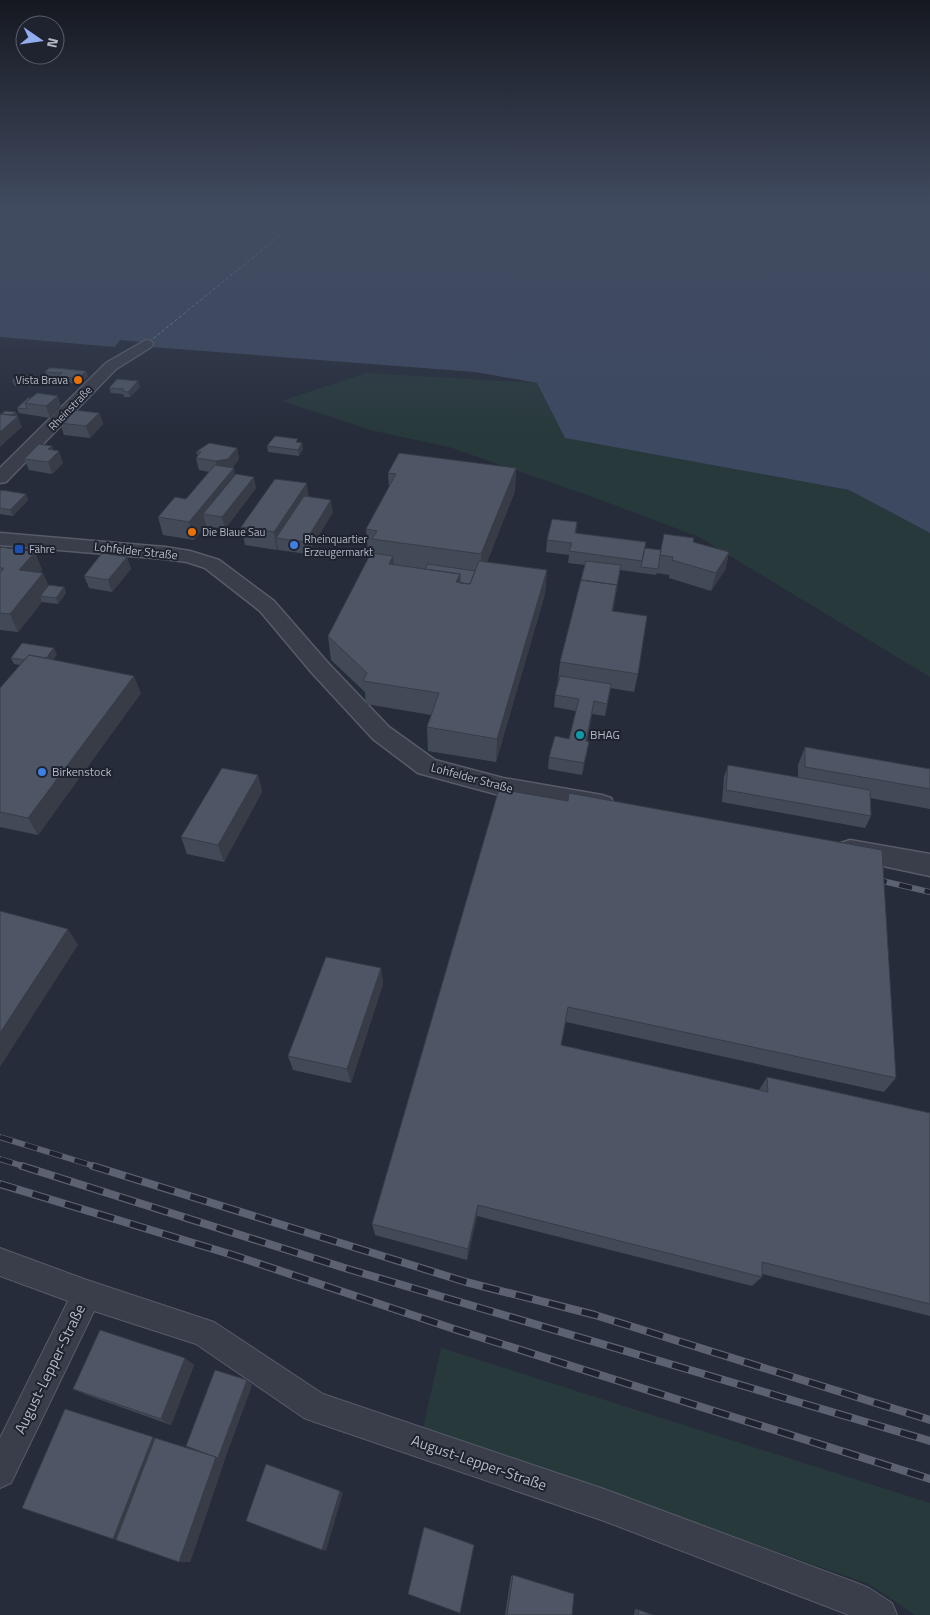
<svg xmlns="http://www.w3.org/2000/svg" width="930" height="1615" font-family="'Titillium Web',sans-serif">
  <style>
    .green { fill: #28393c }
    .water { fill: #3d4961 }
    .lines { fill: none; stroke-linecap: round; stroke-linejoin: round }
    .ferry { stroke: #7f8eaa; stroke-width: 1; stroke-dasharray: 3 2.5; stroke-linecap: butt }
    .minor-casing { stroke: #575c68; stroke-width: 2 }
    .tertiary-casing { stroke: #575c68; stroke-width: 3 }
    .minor { fill: #393e4a; fill-rule: evenodd }
    .tertiary { fill: #393e4a; fill-rule: evenodd }
    .rail-far1-casing { stroke: #5c6271; stroke-width: 6 }
    .rail-casing { stroke: #5c6271; stroke-width: 8 }
    .rail-far1 { stroke: #1e232f; stroke-width: 4.5; stroke-dasharray: 13; stroke-linecap: butt }
    .rail { stroke: #1e232f; stroke-width: 5.5; stroke-dasharray: 17; stroke-linecap: butt }
    .wall { fill: #434a57 }
    .shaded-wall { fill: #373c47 }
    .building { fill: #4e5665; stroke: #373c47 }
    .food-dot { fill: #e8710a; stroke: #1e232f; stroke-width: 2 }
    .shop-dot { fill: #3f7fe0; stroke: #1e232f; stroke-width: 2 }
    .transit-dot { fill: #1a4fb4; stroke: #1e232f; stroke-width: 2 }
    .culture-dot { fill: #0f9aa8; stroke: #1e232f; stroke-width: 2 }
    .labels { text-anchor: middle; stroke-width: 4; stroke-linejoin: round; paint-order: stroke }
    .far-poi-label { font-size: 11px; fill: #b5b9c6; stroke: #1e232f; text-anchor: start }
    .far-street-label { font-size: 11px; fill: #b5b9c6; stroke: #1e232f }
    .street-label { font-size: 12px; fill: #b5b9c6; stroke: #1e232f }
    .poi-label { font-size: 12px; fill: #b5b9c6; stroke: #1e232f; text-anchor: start }
    .near-street-label { font-size: 15px; fill: #b5b9c6; stroke: #1e232f }
  </style>
  <rect width="100%" height="100%" fill="#262c3a"/>
  <!-- green -->
  <path class="green" d="M366,373L537,383L566,438L849,490L930,533V677L699,537L590,496L449,447L374,431L282,401Z
    M441,1348L930,1503V1615H915L869,1584L423,1429Z"/>
  <!-- water -->
  <path class="water" d="M0,207H890L930,211V533L849,490L565,438L537,383L475,372L152,347L141,342L120,340L115,347L0,337Z"/>
  <g class="lines">
    <!-- ferry -->
    <path class="ferry" d="M149,342L315,207"/>
    <!-- minor casing -->
    <g class="minor-casing">
      <path id="minor" d="M0,1248L87,1280L214,1322L323,1394L604,1489L857,1583L869,1588L892,1603L897,1615H849L604,1521L315,1422L304,1418L196,1344L94,1311L11,1483L0,1488V1438L68,1301L0,1276Z"/>
    </g>
    <!-- tertiary casing -->
    <g class="tertiary-casing">
      <path id="tertiary" d="M146,340L151,341L153,344L151,347L116,369L6,482L0,483V468L106,363Z
        M0,533L165,547L190,551L219,560L274,601L328,663L389,727L435,760L503,778L602,795L611,798L614,805L611,812L602,815L503,796L418,773L373,739L312,673L260,611L205,568L187,562L165,559L0,545Z
        M850,840L930,854V876L841,857L837,850L841,843Z"/>
    </g>
    <!-- minor -->
    <use href="#minor" class="minor"/>
    <!-- tertiary -->
    <use href="#tertiary" class="tertiary"/>
    <!-- rail-far1 casing -->
    <g class="rail-far1-casing">
      <path id="rail-far1" d="M874,879L930,892
        M0,1137L97,1167
        M0,1159L26,1167"/>
    </g>
    <!-- rail casing -->
    <g class="rail-casing">
      <path id="rail" d="M22,1166L348,1269L930,1441
        M93,1166L466,1282L595,1315L930,1420
        M0,1184L236,1256L454,1329L930,1479"/>
    </g>
    <!-- rail-far1 -->
    <use href="#rail-far1" class="rail-far1"/>
    <!-- rail -->
    <use href="#rail" class="rail"/>
  </g>
  <!-- wall -->
  <path class="wall" d="M86,371L88,376L80,384L60,382L59,379L47,377L45,372Z
    M33,376L35,382L32,386H15L12,381Z
    M140,387L130,397H124L123,394L111,393L109,388Z
    M28,398L61,407L50,418L19,413L17,408Z
    M99,413L103,424L90,438L64,435L60,423Z
    M299,442L302,443L303,449L299,456L268,452L267,446Z
    M52,446L53,450L63,463L52,474L29,470L24,459Z
    M237,448L239,459L232,468L235,475L256,488L225,529L206,526V525L194,540L163,535L158,517L186,499L209,472L199,470L196,458L198,456L196,452Z
    M516,468L515,491L487,562L547,570L545,594L496,762L428,751L427,727L431,715L366,704L365,692L331,660L328,636L373,553L368,552L366,529L389,487L388,473Z
    M0,492L26,494L28,500L13,516L0,514Z
    M309,497L333,512L307,554L278,550V548L277,550L245,545L241,527Z
    M577,522L576,533L645,548L659,562L664,534L729,552L725,570L711,591L669,578V575L657,573L656,575L620,570L613,611L638,674L634,692L611,688L605,716L592,714L587,741L589,742L582,775L548,769L549,757L569,739L576,711L554,707L555,695L558,680L560,662L585,565L568,563L569,555L546,552L547,540Z
    M0,547L35,552L42,570L39,573L48,586L64,587L66,593L58,604L42,602L18,632L0,630Z
    M127,557L131,569L112,592L89,588L84,576Z
    M57,654L53,660L141,693L38,835L0,827V688L20,665L14,664L11,658Z
    M805,747L930,769V809L870,798L871,816L865,828L722,802L724,777L728,765L798,778V765Z
    M258,775L262,792L224,862L187,854L181,837Z
    M499,789L896,1078L884,1092L566,1022L561,1045L759,1090L767,1077L930,1113V1316L762,1274V1277L752,1286L477,1216L467,1260L375,1235L372,1224Z
    M381,968L383,984L351,1083L293,1070L288,1056Z
    M185,1358L194,1365L171,1425L87,1395L73,1389Z
    M252,1385L224,1461L218,1458L224,1462L190,1562L155,1438L207,1455L186,1446Z
    M513,1575L572,1615H505L511,1576Z
    M635,1609L639,1610L653,1615H634Z"/>
  <!-- shaded-wall -->
  <path class="shaded-wall" d="M86,371L88,376L80,384L78,379Z
    M33,376L35,382L32,386L30,381Z
    M138,381L140,387L130,397L128,392Z
    M58,396L61,407L50,418L46,406Z
    M16,412L22,427L0,447V432L7,420Z
    M99,413L103,424L90,438L86,426Z
    M302,443L303,449L299,456L298,450Z
    M52,446L55,455L59,451L63,463L52,474L48,462V449Z
    M237,448L239,459L230,471L218,473L216,461Z
    M234,468L238,486L203,514L206,525L194,540L189,522Z
    M516,468L515,491L481,578V554Z
    M254,477L256,488L225,529L222,517Z
    M307,483L309,501L276,538L278,548L277,550L274,532Z
    M26,494L28,500L13,516L10,510Z
    M331,500L333,512L307,554L305,542Z
    M35,552L42,570L27,588L19,570Z
    M729,552L725,570L711,591L716,573Z
    M393,556L395,580L389,564Z
    M127,557L131,569L112,592L108,580Z
    M621,565L619,578L609,629L612,611Z
    M547,570L545,594L496,762L497,739Z
    M43,573L51,591L40,596L42,602L18,632L10,614Z
    M460,574V597L456,582Z
    M64,587L66,593L58,604L56,598Z
    M54,648L57,654L45,669L43,663Z
    M134,676L141,693L38,835L28,818Z
    M594,701L592,714L584,753L586,741Z
    M589,742L587,754L582,775L584,763Z
    M258,775L262,792L224,862L218,845Z
    M68,929L78,945L0,1067V1033Z
    M381,968L383,984L351,1083L347,1069Z
    M478,1205L477,1216L467,1260L468,1249Z
    M185,1358L194,1365L171,1425L161,1419Z
    M247,1380L252,1385L224,1461L218,1458Z
    M153,1437L163,1442L126,1541L113,1539Z
    M216,1457L224,1462L190,1562H179Z
    M340,1491L343,1493L326,1551L322,1550Z"/>
  <!-- building -->
  <path class="building" d="M49,368H56L86,371L78,379L58,376L62,373L45,372Z
    M16,376H33L30,381H12Z
    M117,379L138,381L128,392L122,391L124,389L109,388Z
    M37,393L58,396L46,406L25,403Z
    M28,398H31L25,403L27,409L17,408Z
    M74,410L99,413L86,426L60,423Z
    M5,411L16,412L12,415L1,414Z
    M0,414L18,416L0,432Z
    M275,436L298,439L296,442L302,443L298,450L267,446Z
    M209,443L237,448L228,459L216,461L196,458L201,452H196Z
    M39,444L52,446L48,449L59,451L48,462L24,459Z
    M399,453L516,468L481,554L372,539L377,531L366,529L396,474L388,473Z
    M215,465L234,468L189,522L158,517L175,497L186,499Z
    M236,474L254,477L222,517L203,514Z
    M275,479L307,483L274,532L241,527Z
    M1,490L26,494L10,510L0,508V492Z
    M304,496L331,500L305,542L276,538Z
    M552,519L577,522L575,533L646,542L642,561L569,551L572,543L547,540Z
    M664,534L694,538L693,542L729,552L716,573L672,560L673,557L660,555Z
    M0,547L35,552L19,570L43,573L10,614L0,613V573L4,568H0Z
    M645,548L661,550L658,569L641,567Z
    M102,553L127,557L108,580L84,576Z
    M371,553L393,556L389,564L460,574L456,582L470,584L479,561L547,570L497,739L427,727L439,693L363,681L367,673L328,636Z
    M586,561L621,565L616,590L617,585L581,580Z
    M428,564L475,571L470,584L460,583V574L425,569Z
    M581,580L617,585L612,611L647,616L638,674L560,662Z
    M49,585L64,587L56,598L40,596Z
    M22,643L54,648L46,658L29,655L24,660L11,658Z
    M29,655L134,676L28,818L0,812V688Z
    M560,676L611,684L607,704L594,701L586,741L589,742L584,763L549,757L555,736L569,739L579,699L555,695Z
    M805,747L930,769V789L805,767Z
    M728,765L870,790L871,816L726,790Z
    M222,768L258,775L218,845L181,837Z
    M499,789L568,801L569,793L882,850L896,1078L568,1007L561,1045L768,1092L767,1077L930,1113V1304L762,1262V1277L478,1205L468,1249L372,1224Z
    M0,911L68,929L0,1033Z
    M326,957L381,968L347,1069L288,1056Z
    M100,1330L185,1358L161,1419L73,1389Z
    M215,1370L247,1380L218,1458L186,1446Z
    M65,1409L153,1437L113,1539L22,1508Z
    M155,1438L216,1457L179,1562L116,1540Z
    M266,1464L340,1491L322,1550L246,1521Z
    M424,1527L474,1545L460,1613L408,1594Z
    M513,1575L574,1594L572,1615H507Z
    M639,1610L653,1615H638Z"/>
  <!-- sky -->
  <linearGradient id="sky" x2="0" y2="1"><stop stop-color="#151820"/><stop offset="0.48" stop-color="#414b60"/><stop offset="1" stop-color="#414b60" stop-opacity="0"/></linearGradient>
  <rect width="930" height="433" fill="url(#sky)"/>
  <!-- markers -->
  <g class="food-dot">
    <circle cx="78" cy="380" r="5"/>
    <circle cx="192" cy="532" r="5"/>
  </g>
  <g class="shop-dot">
    <circle cx="294" cy="545" r="5"/>
    <circle cx="42" cy="772" r="5"/>
  </g>
  <rect class="transit-dot" x="14" y="544" width="10" height="10" rx="2.5"/>
  <circle class="culture-dot" cx="580" cy="735" r="5"/>
  <g class="labels">
    <!-- far-poi labels -->
    <g class="far-poi-label">
      <text x="68" y="384" text-anchor="end">Vista Brava</text>
      <text x="202" y="536">Die Blaue Sau</text>
      <text x="304" y="543">Rheinquartier<tspan x="304" dy="13">Erzeugermarkt</tspan></text>
      <text x="29" y="553">Fähre</text>
    </g>
    <!-- far-street labels -->
    <g class="far-street-label">
      <text transform="translate(70 408) rotate(-46)" y="4">Rheinstraße</text>
    </g>
    <!-- street labels -->
    <g class="street-label">
      <text transform="translate(136 551) rotate(6)" y="4">Lohfelder Straße</text>
      <text transform="translate(472 778) rotate(15)" y="4">Lohfelder Straße</text>
    </g>
    <!-- poi labels -->
    <g class="poi-label">
      <text x="590" y="739">BHAG</text>
      <text x="52" y="776">Birkenstock</text>
    </g>
    <!-- near-street labels -->
    <g class="near-street-label">
      <text transform="translate(50 1369) rotate(-64)" y="5">August-Lepper-Straße</text>
      <text transform="translate(479 1463) rotate(19)" y="5">August-Lepper-Straße</text>
    </g>
  </g>
  <!-- north arrow -->
  <g transform="translate(40 40) rotate(103)"><circle r="24" fill="#1e232f" stroke="#5a5f6b"/>
  <path d="M0-4L9 19L0 12L-9 19Z" fill="#93aced"/>
  <text y="-8" font-size="14" font-weight="bold" text-anchor="middle" fill="#b5b9c6">N</text>
  </g>
</svg>
